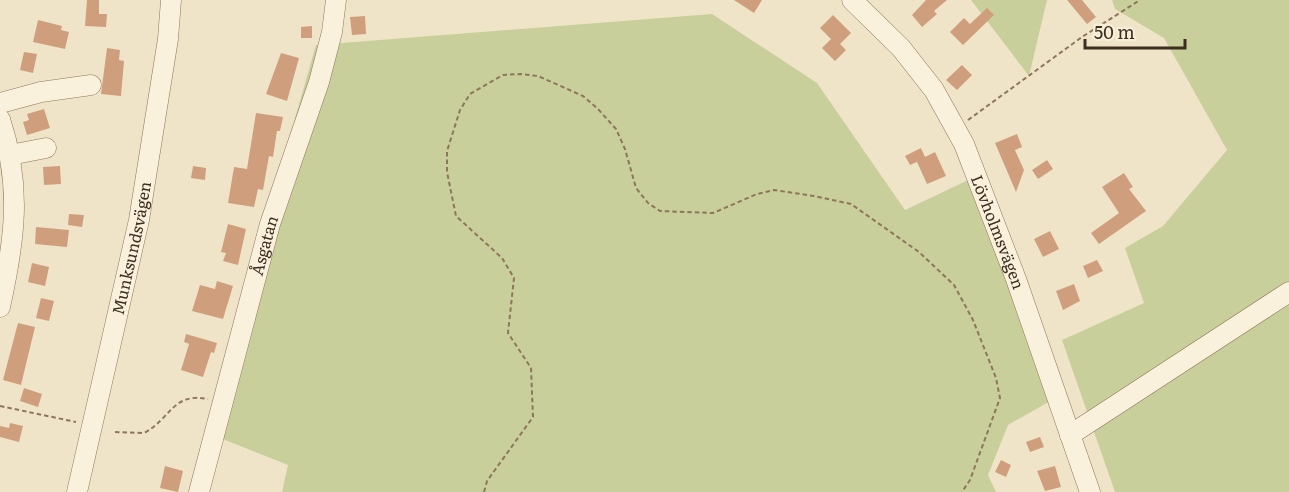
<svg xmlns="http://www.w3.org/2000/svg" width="1289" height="492" font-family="Literata,serif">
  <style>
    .green { fill: #c9cf9b }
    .building { fill: #cf9f7d }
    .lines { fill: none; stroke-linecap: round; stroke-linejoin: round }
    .minor-casing { stroke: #8d765c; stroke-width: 21 }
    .path { stroke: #8d765c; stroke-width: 2; stroke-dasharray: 4.5 3; stroke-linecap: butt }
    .minor { stroke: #faf1dc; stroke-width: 20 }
    .labels { text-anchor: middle; stroke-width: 6; stroke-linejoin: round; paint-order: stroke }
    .street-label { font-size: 16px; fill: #3d2e20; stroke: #f7eed8 }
  </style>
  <rect width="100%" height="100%" fill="#f0e4c8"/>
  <!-- green -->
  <path class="green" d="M971,0H1047L1029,76Z
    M1112,0H1289V492H1115L1062,340L1144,303L1125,248L1163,226L1227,150L1164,38L1115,9Z
    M712,14L817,83L905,210L983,173L1061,395L1008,425L988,475L996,492H282L288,465L210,434L261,236L316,45Z"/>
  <!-- building -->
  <path class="building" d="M87,0H99V14H107L106,27L85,26Z
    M734,0H762L754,13Z
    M926,0H947L934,11L937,14L922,27L912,15Z
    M1067,0H1082L1096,17L1087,24Z
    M987,8L994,15L963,45L950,32L964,18L970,24Z
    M833,15L851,33L840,44L846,50L835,61L822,48L831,39L820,28Z
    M365,16L366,34L352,35L350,17Z
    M38,20L62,26L61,30L69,32L65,49L33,42Z
    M312,26V38H301V27Z
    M107,48L120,50L119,60L124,61L121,96L101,94Z
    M24,52L37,54L33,73L20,70Z
    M281,53L299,58L287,101L266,94Z
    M962,65L972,75L957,90L946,80Z
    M44,109L50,128L27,135L23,122L29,120L27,114Z
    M256,113L283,117L280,131H277L273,157L269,156L263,190L258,189L254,207L228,203L234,167L247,169Z
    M1017,134L1022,147L1015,150L1024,170L1016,192L995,143Z
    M921,148L925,157L935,152L946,176L927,184L917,162L910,165L905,156Z
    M1047,160L1053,169L1038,179L1032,170Z
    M60,166L61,184L44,185L43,167Z
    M193,166L206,168L205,180L191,178Z
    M1124,173L1133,187L1129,189L1146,211L1099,244L1091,233L1119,213L1102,187Z
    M69,214L84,215L82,227L68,225Z
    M228,224L246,229L238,265L223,261L226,253L221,252Z
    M36,227L69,230L67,247L35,244Z
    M1050,231L1059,249L1043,257L1034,239Z
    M1097,260L1103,271L1088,278L1083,266Z
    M32,263L49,267L45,286L28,282Z
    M217,281L233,286L223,319L192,311L200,285L215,289Z
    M1074,284L1080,301L1063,310L1056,291Z
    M41,298L54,301L49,321L36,318Z
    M18,323L35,327L21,385L3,380Z
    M186,334L217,343L214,353L211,352L203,377L181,370L189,344L192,345L184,342Z
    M24,388L42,394L38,407L20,401Z
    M10,423L23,426L19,442L0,437V426L9,428Z
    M1040,437L1044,447L1030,452L1026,442Z
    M1001,460L1011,465L1006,477L995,472Z
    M165,466L183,471L178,492L160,488Z
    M1055,466L1061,487L1045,491L1037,471Z"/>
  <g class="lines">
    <!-- minor casing -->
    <g class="minor-casing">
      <g id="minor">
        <path id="s1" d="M852,0L901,48L934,90L964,144L1016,279L1090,492"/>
        <path d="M0,103L41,92L91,85"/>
        <path d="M0,119C22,186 15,239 0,307"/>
        <path d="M10,155L46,148"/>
        <path d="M1070,435L1289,292"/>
        <path id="s2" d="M77,492L139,220L168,39L171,0"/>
        <path id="s3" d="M199,492L270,224L319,82L332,32L336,0"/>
      </g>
    </g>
    <!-- path -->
    <path class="path" d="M968,120L1082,37L1140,0
      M0,406L76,422
      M115,432L144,433C171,419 172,392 208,399
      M484,492L487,481L533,417L531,368L508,333L514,278L502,258L456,216L447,172V151L460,110L470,94L503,75L520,74L538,76L583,96L598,109L616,129L625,149L636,188L648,203L660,211L713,213L757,194L774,190L814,196L851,204L919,252L954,285L973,320L996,378L1000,398L970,480L962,492"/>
    <!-- minor -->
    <use href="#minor" class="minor"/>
  </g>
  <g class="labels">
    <!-- street labels -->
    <g class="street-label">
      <text dy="6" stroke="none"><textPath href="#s1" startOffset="278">Lövholmsvägen</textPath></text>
      <text dy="6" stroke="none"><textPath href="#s3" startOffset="255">Åsgatan</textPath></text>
      <text dy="6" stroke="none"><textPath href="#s2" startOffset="250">Munksundsvägen</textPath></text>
    </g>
  </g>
  <!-- scale -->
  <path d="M1085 39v9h100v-9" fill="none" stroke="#3d2e20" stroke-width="3"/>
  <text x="1094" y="39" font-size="18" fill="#3d2e20" stroke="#f7eed8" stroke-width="4.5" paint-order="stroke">50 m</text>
</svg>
